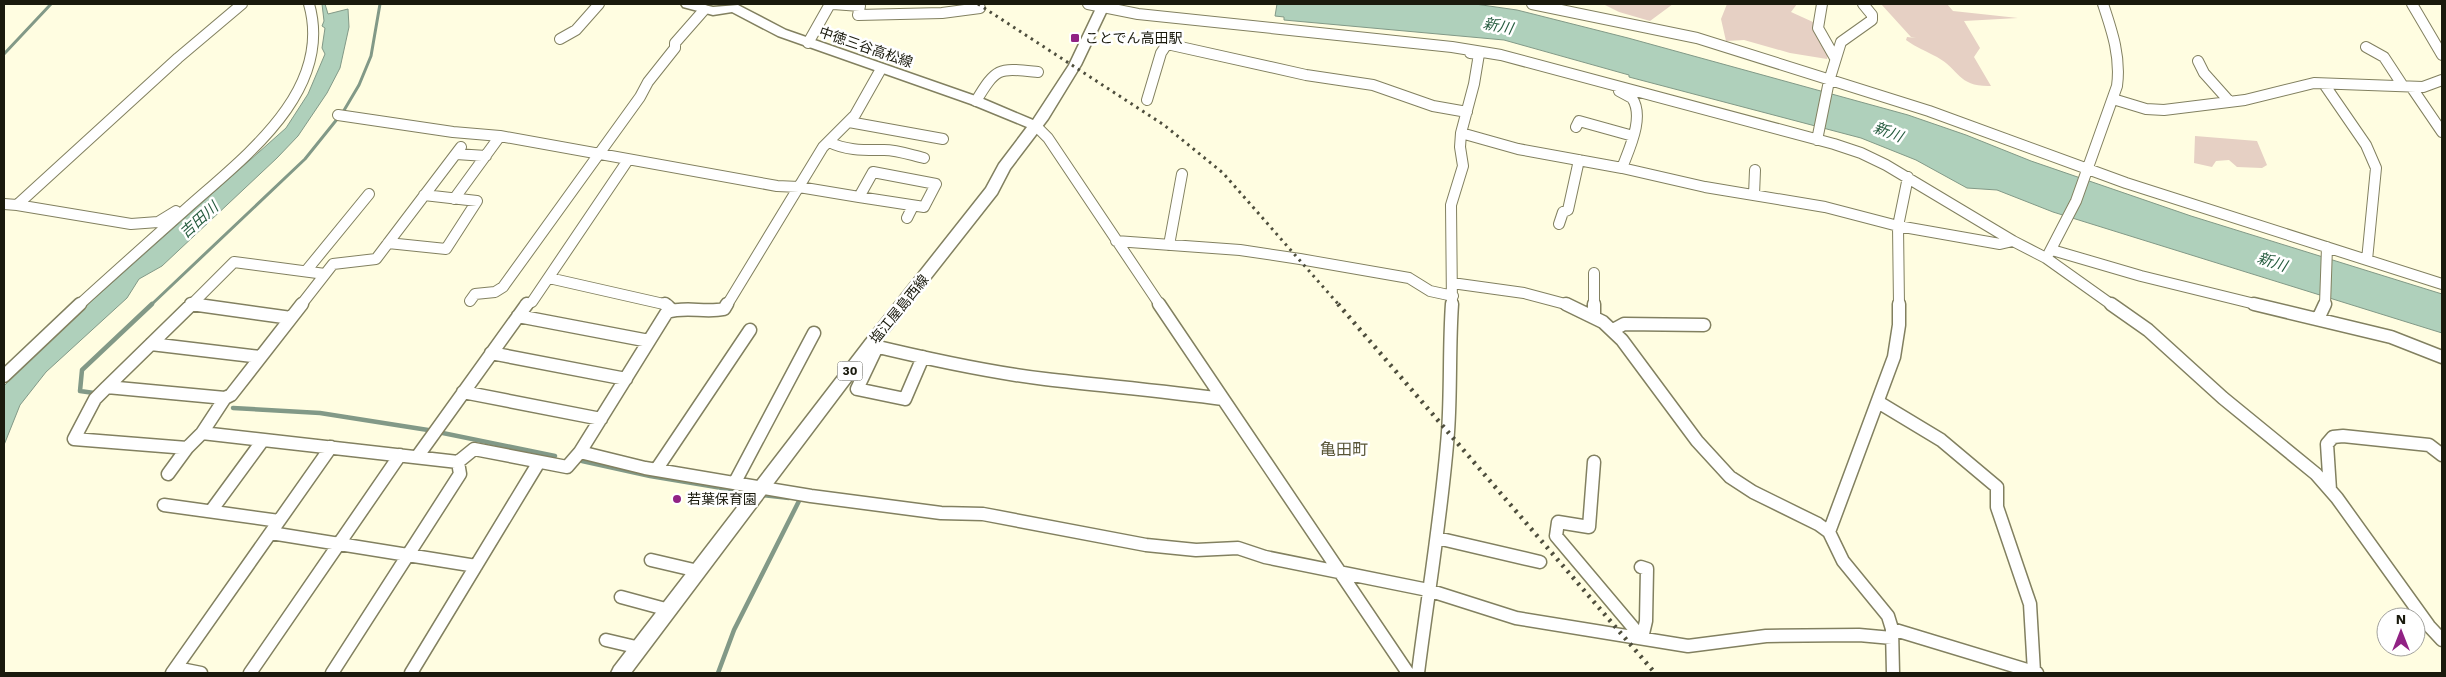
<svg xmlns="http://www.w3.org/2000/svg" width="2446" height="677" font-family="'Work Sans','Noto Sans JP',sans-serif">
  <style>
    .green { fill: #e6d0c4 }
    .water { fill: #afd0bb; stroke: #829987 }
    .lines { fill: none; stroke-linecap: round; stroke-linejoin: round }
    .stream-far1 { stroke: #829987; stroke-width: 3 }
    .stream { stroke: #829987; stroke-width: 4.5 }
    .minor-far1-casing { stroke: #828060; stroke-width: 12 }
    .minor-casing { stroke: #828060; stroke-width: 15 }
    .major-casing { stroke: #828060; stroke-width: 3 }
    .minor-far1 { stroke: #fff; stroke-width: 10 }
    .minor { stroke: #fff; stroke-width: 12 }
    .major { fill: #fff; fill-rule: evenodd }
    .rail-far1 { stroke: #4e4e3d; stroke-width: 3; stroke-dasharray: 2.5 4.5; stroke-linecap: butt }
    .rail { stroke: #4e4e3d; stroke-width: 4.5; stroke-dasharray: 2.5 5.5; stroke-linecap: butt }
    .poi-dot { fill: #912284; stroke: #fff; stroke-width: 2 }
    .labels { text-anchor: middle; stroke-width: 5; stroke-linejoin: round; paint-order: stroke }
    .shield { fill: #fff; stroke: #5f5f56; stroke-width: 1 }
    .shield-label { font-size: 12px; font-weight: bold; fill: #1a1a0d }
    .poi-label { font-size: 14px; fill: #1a1a0d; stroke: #fff; text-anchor: start }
    .street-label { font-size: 14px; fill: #1a1a0d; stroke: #fff }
    .water-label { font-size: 15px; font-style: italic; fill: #255b3e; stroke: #fff }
    .quarter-label { font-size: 16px; fill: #595638; stroke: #fff }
  </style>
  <rect width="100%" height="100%" fill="#fffde1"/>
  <!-- green -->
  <path class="green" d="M1603,4H1673L1650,21L1619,12Z
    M1727,4H1797L1791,12L1813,22L1819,41L1829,50L1827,59L1790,53L1744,40L1726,41L1721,19Z
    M1881,4H1947L1953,11L2018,18L1964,21L1980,48L1974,57L1991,86C1958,87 1960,70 1937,57C1926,51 1917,48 1906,40L1907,37L1916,38L1911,37Z
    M2195,136L2257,141L2267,165L2262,168L2237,167L2229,160L2216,161L2212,167L2194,163Z"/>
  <!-- water -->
  <path class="water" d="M322,4H325L328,14L348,9L349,27L340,68L327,93L298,136L277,158L162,266L139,279L127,298L46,372L20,405L4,445V386L49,339L286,128L308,94L325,54L322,48L325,28L322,26L324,21Z
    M1277,4H1475L1517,10L1628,38L1908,115L1966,135L2031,161L2191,216L2442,294V333L2053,212L1997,190L1967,188L1916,160L1861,138L1629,77V75L1504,40L1284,20V17L1275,16Z"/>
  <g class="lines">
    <!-- stream-far1 -->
    <path class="stream-far1" d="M4,54L51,4
      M343,112L359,85L371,56L380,4
      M151,305L305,159L338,118"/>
    <!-- stream -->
    <path class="stream" d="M94,393L80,391L82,370L152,304
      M233,408L320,413L428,430L555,456
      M582,461L650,476L752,493
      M761,495L789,498
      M718,673L734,630L800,499H798"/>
    <!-- minor-far1 casing -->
    <g class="minor-far1-casing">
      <path id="minor-far1" d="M833,4L860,6L858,15L942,13L980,8
        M1088,4L1138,14L1452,47L1501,55L1834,144L1861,153L1886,165L2013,241L2046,258L2112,305
        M1532,4L1697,38L1929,111L2126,183L2442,284
        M1822,4L1818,28L1835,58
        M2412,4L2442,55
        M560,39L576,30L599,4
        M808,43L830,4
        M2366,47L2384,57L2403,86
        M2198,61L2204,73L2229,101
        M2324,84L2366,145L2376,168L2367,260
        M2412,88L2442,132
        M1619,91L1632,98C1645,117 1629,149 1622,168
        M2113,99L2146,109L2164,110L2245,100L2314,83L2423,87L2442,80
        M1147,100L1161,53L1167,44L1306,75L1373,85L1433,106L1467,112
        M976,101C997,66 999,68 1038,72
        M338,115L453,132L500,136L777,186L799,187L859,197
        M849,122L943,139
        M1036,126L1048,138L1160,305
        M1576,127L1579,121L1633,136
        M1461,133L1518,149L1622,168L1705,187L1825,207L1898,226L2000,244L2013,241
        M1817,140L1829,81L1841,42L1872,20V15L1863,4
        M829,142C847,151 865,150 884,150C897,150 911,155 924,158
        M456,154L486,156
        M873,172L936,184L924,207L859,197Z
        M1754,195L1755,170
        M454,199L500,136
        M4,204L17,205L178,58L242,4
        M17,205L131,224L158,222L176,211
        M907,218L913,206
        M1559,224L1563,212L1568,210L1579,160
        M1116,241L1240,250L1300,259L1409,278L1430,291L1453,296
        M388,243L446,249L477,201L424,195
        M1169,245L1182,174
        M2052,250L2141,276L2259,305
        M2048,255L2076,201L2117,86C2121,57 2112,31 2103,4
        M306,271L369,194
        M1594,273V305
        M549,278L668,305
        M1452,283L1524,293L1569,305
        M470,301L475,294L495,292L503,287L640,97L648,82L675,48V43L704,10
        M191,304L197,305
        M79,305C114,273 150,241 186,209C243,158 334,92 309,4
        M191,305L234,262L325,274
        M301,305L333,264L376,259L461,147
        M525,305L532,302L628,160
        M727,305L823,147L855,115L881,69
        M1452,305L1451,205L1463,166L1460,147L1461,133L1474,84L1479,54L1470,53
        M1899,305L1898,226L1908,177
        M2325,305L2327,247"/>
    </g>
    <!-- minor casing -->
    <g class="minor-casing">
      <path id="minor" d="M191,304L291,318
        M192,304L107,387L225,398L202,433L458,462L474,449L567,467L580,452
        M665,304L672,310
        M727,304L724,309C705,313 686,306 667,312L580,452L645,468L811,496L941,513L983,514L1146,545L1196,550L1238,548L1265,557L1428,590L1516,618L1688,646L1766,636L1859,635L1892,638
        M1159,304L1408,673
        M1566,304L1603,322L1622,340L1697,441L1730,477L1753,492L1818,524L1829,532L1843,561L1888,616L1892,629L1893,673
        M1594,304V316
        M2111,304L2148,330L2223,398L2316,474L2337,498L2429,626L2442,640
        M2254,304L2391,337L2442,357
        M518,316L649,341
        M2318,319L2325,304
        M1613,330L1624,324L1704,325
        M151,344L260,357
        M870,345C928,359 986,372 1045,379C1105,386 1164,391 1223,399
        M877,347L857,389L905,399L923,357
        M491,353L626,379
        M4,376L80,304
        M107,387L95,399L74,439L187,448
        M463,392L601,419
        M225,398L231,395L302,304
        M1878,402L1941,440L1997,487V507L2030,604L2034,672
        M417,457L527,304
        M1594,462L1589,527L1558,522L1556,536L1642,638
        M656,470L750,330
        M168,474L187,448L202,433
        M735,482L814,333
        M2330,490L2327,444L2333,437L2343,436L2429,445L2442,455
        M164,505L279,521
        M211,511L263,440
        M1829,532L1894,357L1899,325V304
        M271,533L476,566
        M1437,538L1540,562
        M651,560L698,571
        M1641,567L1647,569L1646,621L1642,638
        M621,597L669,610
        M1892,629L2037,673
        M606,640L640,648
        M176,668L201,673
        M172,673L331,447
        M250,673L400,455
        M332,673L460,474L458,462
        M411,673L539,462
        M1418,673C1428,593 1442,513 1448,432C1451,390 1449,346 1452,304"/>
    </g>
    <!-- major casing -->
    <g class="major-casing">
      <path id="major" d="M681,4H700L713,7L738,5L786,30L981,98L1033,120L1069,65L1098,4H1110L1081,65L1048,119L1010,169L997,194L875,349L631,673H611L614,667L865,341L986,188L999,164L1027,127L971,104L778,36L732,12L713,15L683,7Z"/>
    </g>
    <!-- minor-far1 -->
    <use href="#minor-far1" class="minor-far1"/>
    <!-- minor -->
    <use href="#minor" class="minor"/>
    <!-- major -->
    <use href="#major" class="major"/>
    <!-- rail-far1 -->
    <path class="rail-far1" d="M978,4L1164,125L1223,173L1339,305"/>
    <!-- rail -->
    <path class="rail" d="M1338,304L1655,673"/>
  </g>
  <!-- markers -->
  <g class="poi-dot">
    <rect x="1070" y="33" width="10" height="10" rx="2.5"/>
    <circle cx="677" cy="499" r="5"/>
  </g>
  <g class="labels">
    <!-- shield labels -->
    <rect class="shield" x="837.5" y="361.5" width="25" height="19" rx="4"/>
    <g class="shield-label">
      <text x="850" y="375">30</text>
    </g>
    <!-- poi labels -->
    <g class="poi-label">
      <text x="1085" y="43">ことでん高田駅</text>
      <text x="687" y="504">若葉保育園</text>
    </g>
    <!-- street labels -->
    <g class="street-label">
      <text transform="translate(866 47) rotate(19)" y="5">中徳三谷高松線</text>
      <text transform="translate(899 309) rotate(-51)" y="5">塩江屋島西線</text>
    </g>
    <!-- water labels -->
    <g class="water-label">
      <text transform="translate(1498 26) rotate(11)" y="5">新川</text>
      <text transform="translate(1888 132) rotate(21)" y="5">新川</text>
      <text transform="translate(199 220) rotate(-42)" y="5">吉田川</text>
      <text transform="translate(2272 262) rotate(18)" y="5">新川</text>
    </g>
    <!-- quarter labels -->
    <g class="quarter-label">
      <text x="1344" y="455">亀田町</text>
    </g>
  </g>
  <!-- border -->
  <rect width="2446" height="677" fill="none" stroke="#1a1a0d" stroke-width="10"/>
  <!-- north arrow -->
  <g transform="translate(2401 632)"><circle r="24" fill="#ffffff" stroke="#a3a39e"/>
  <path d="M0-4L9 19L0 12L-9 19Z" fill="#912284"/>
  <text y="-8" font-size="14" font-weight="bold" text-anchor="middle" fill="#1a1a0d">N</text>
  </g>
</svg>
